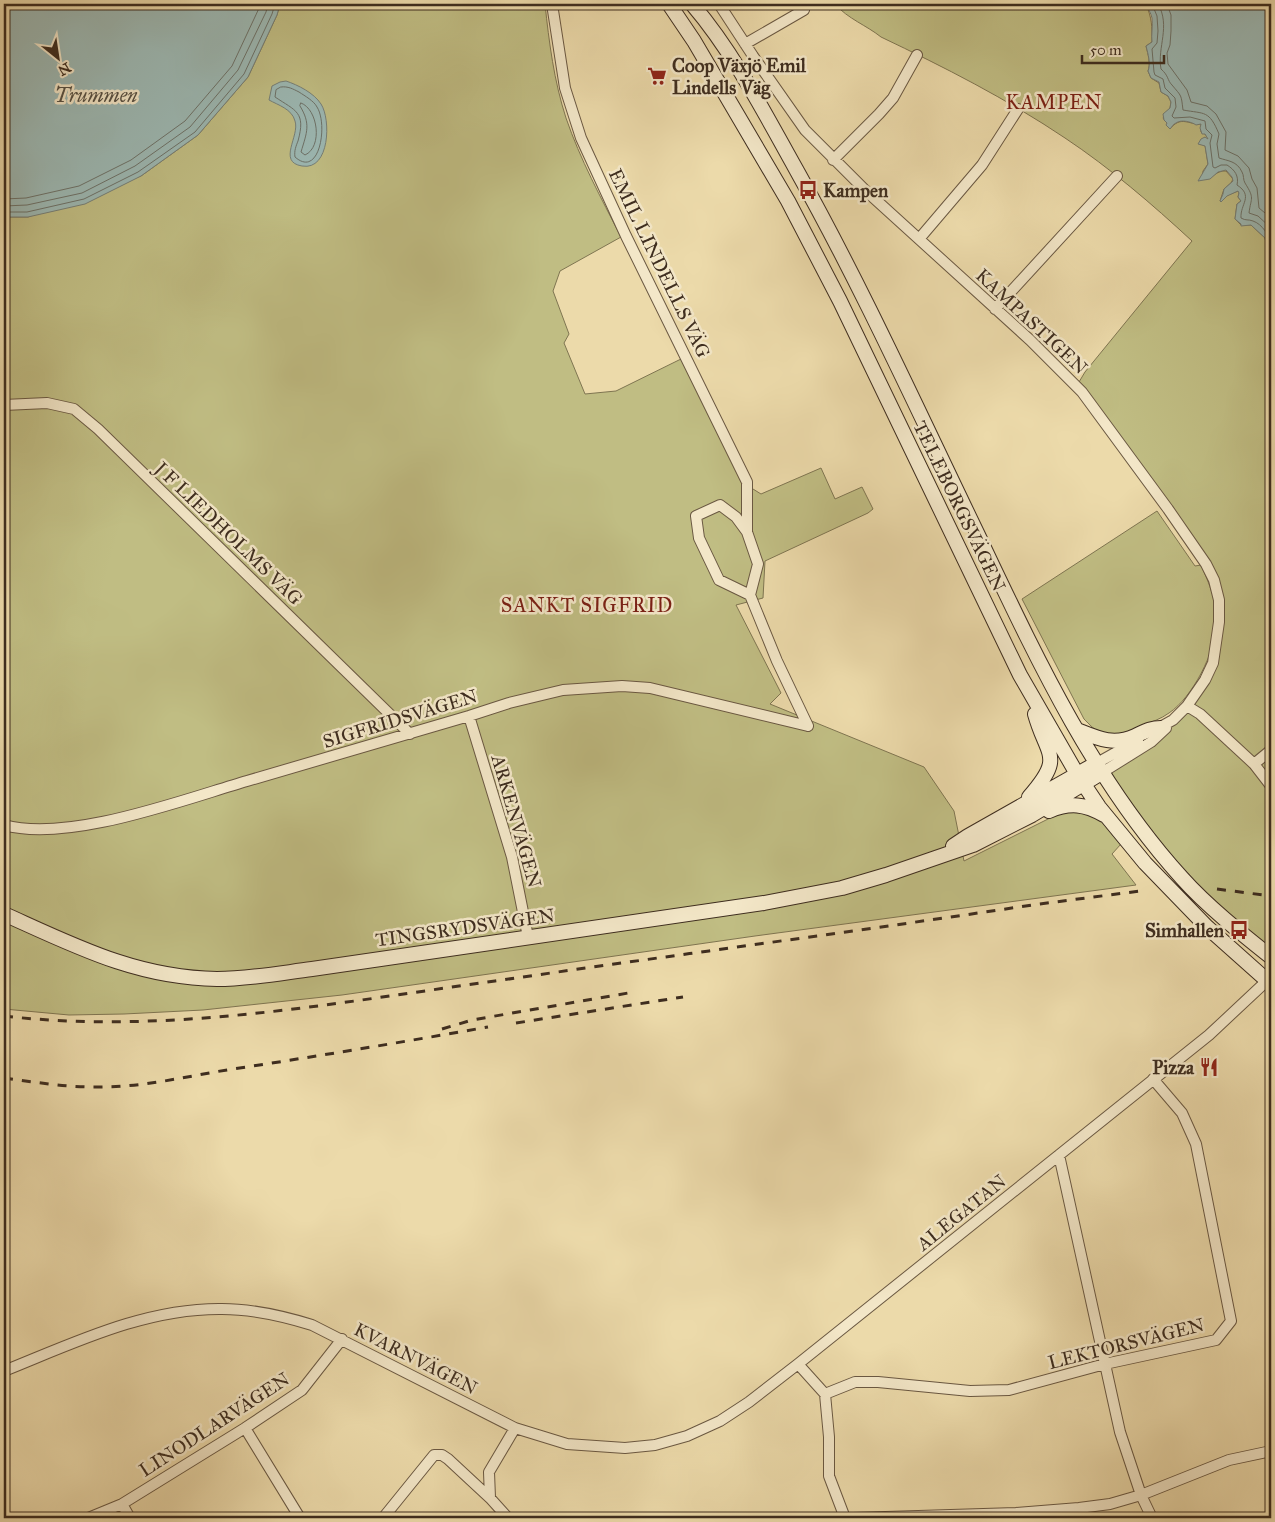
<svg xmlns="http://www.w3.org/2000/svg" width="1275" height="1522" font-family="'IM FELL Great Primer',serif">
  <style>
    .green { fill: #c0bd83; stroke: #7f7551 }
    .water { fill: #9cb8b3; stroke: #768078 }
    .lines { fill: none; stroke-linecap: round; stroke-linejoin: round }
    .shore { stroke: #6d7269; stroke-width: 1 }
    .street-casing { stroke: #6a5842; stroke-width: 12 }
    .secondary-casing { stroke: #3e2d1f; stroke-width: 16 }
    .street { stroke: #f3e7c8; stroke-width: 10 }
    .secondary { stroke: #f3e7c8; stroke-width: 14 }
    .rail { stroke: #3e2d1f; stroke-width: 3; stroke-dasharray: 9 9; stroke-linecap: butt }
    .labels { text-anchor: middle; stroke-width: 5; stroke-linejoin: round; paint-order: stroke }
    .poi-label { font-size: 19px; font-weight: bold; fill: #3e2d1f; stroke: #f3e7c8; text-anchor: start }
    .street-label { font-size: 19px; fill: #3e2d1f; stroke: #f3e7c8 }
    .water-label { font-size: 20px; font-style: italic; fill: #565044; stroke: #f3e7c8 }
    .neighbourhood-label { font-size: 20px; letter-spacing: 1px; fill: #7a1f14; stroke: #f3e7c8 }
  </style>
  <rect width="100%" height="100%" fill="#ecdaaa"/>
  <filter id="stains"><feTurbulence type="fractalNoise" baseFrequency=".004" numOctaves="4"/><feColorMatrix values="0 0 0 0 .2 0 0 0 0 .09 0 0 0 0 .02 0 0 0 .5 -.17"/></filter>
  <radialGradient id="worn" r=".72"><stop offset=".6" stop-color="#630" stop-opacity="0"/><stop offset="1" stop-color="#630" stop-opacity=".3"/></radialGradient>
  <!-- green -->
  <path class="green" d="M280,4H545C549,42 554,81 566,118C580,159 601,198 621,237L560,271L553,291L569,334L564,343L585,394L616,391L683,358L745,484L761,494L821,468L835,499L862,487L873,509L868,513L765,561L763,598L736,605L781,693L770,704L924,767L954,811L964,861L1060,813L1081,807L1094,811L1121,844L1112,854L1136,885L755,936L342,995L203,1010L124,1014L69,1015L4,1009V217H28L141,176L198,135L248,77L277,15Z
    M835,4H1146C1152,19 1152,25 1152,42L1146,46C1148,54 1151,64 1148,71L1151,78L1159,83L1161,92L1168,96L1171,102L1170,108L1163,118L1167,123V125L1170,129C1181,115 1189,125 1201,124V132L1205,134L1208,138L1207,140L1205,137L1199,144L1205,145L1208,164L1203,171L1202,179C1212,179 1217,170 1226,171L1233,179L1231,183L1224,189L1220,201L1228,195L1238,191L1239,193L1238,197L1241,201L1237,204L1235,219L1241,225H1251L1265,238L1268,252L1271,254V957L1183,880L1097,763L1187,706L1217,642L1214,580L1076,387L1085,372L1192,241C1152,204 1110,168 1065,138C1007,99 944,67 881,37C866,25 848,19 835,4Z
    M1157,511L1195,566L1201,565C1209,583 1218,604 1217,624C1215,652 1193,697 1169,713C1161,719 1151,722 1142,726C1129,732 1116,738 1102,733C1095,731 1089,724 1084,719L1022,599Z"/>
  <!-- water -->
  <path class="water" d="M4,4H280L277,15L248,77L198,135L141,176L85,204L28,217H4Z
    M1146,4H1271V254L1268,252L1265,238L1251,225L1241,226V224L1235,219L1237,204L1241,201L1238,197L1239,193L1238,191L1227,196L1221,202L1220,201L1223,194L1224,189L1233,181L1232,177L1226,170L1218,172L1210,179L1198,181L1208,164L1205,146L1198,144L1201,139L1205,137L1208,139L1205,134H1202L1200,128L1201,124L1196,125C1192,122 1181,119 1176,123C1173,124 1172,127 1170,129L1166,125L1167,123L1164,120L1163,114L1170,108L1171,102L1168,96L1161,92L1159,82L1151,78L1148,71C1151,64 1148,54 1146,46L1152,42C1151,35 1153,25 1152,18C1151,13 1148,9 1146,4Z
    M286,81C298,85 314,93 321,104C331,119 330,171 302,166C277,162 300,136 295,121C292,109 278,105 269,100L272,86L280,82Z"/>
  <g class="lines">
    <!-- shore -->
    <path class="shore" d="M1152,4L1157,16L1158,31L1157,43L1152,49L1154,72L1155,75L1163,79L1165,88L1175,98L1176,107L1172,116L1174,118L1190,117L1205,121L1206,129L1212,135L1210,143L1213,167L1215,168L1221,165H1227C1235,170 1239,176 1237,185C1254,196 1240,204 1241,218C1246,221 1248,219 1253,221C1262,224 1269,235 1271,244
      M1158,4C1171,26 1157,47 1161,69C1169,76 1167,80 1172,85C1182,97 1181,94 1183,110C1205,114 1209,110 1219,134L1217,144L1219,158C1228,161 1237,161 1242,172C1244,175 1243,180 1245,183C1255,199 1251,197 1249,213L1258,216L1271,228
      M1167,4L1171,15V31L1170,45L1167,53L1168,64L1187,90L1191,102L1207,106L1216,114L1226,132L1225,150L1238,156L1249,168L1252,179L1257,188L1259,208L1271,218
      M281,87C288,86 293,89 299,92C305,96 314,101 317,107C328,124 320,179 295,157C294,151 296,146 298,141C306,112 296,111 275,97L276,90Z
      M301,103C318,109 323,147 305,155L301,152C307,132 311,124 300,106Z
      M4,199L26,198L79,186L131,160L185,121L232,66L261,4
      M4,206L27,205L82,193L135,166L190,127L238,70L266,12L268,4
      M4,212H27L84,199L138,172L195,132L244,74L272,14L275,4"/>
    <!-- street casing -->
    <g class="street-casing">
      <path id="street" d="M552,4L565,88L581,138L626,236L747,482V532L758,564L750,595L777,661L808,726
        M719,4L753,56L805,130L865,190L1030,340L1082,392L1168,509L1206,564L1214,580L1219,600V622L1213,663L1205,680L1187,706L1173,720L1155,730
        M745,44L804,10
        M833,160L879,114L893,98L917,55
        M919,239L982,165L1018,109
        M995,309L1117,176
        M4,405L47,403L74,409L98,429L410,734
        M747,532L736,517L720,505L696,516L699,538L719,580L750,595
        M1187,706L1200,714L1254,764L1271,750
        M469,716L512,857L528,937
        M1097,763L1138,740
        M1254,764L1271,786
        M1103,772L1151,742L1166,728
        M4,825C68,843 182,800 247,781C321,760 395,738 469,716L509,703L563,690L622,686L650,688L808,726
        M1059,1155L1120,1432L1141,1495L1152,1518
        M798,1364L825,1394L829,1437V1476L845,1518
        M4,1371C74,1343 145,1308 222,1309C253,1309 283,1316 312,1325L515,1428L567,1444L625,1448L655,1445L687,1436L720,1421L749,1402L798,1364L1209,1035L1271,977
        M825,1394L855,1382H878L970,1391L1009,1390L1105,1364L1216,1340L1231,1321L1196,1144L1182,1113L1153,1079
        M245,1428L300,1518
        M122,1504L130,1518
        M88,1518L122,1504L245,1428L302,1390L342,1339
        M383,1518L434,1455H442L448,1459L490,1498
        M508,1518L490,1498L489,1472L515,1428
        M853,1518L1016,1513L1079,1508L1110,1504L1141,1495L1229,1460L1271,1451"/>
    </g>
    <!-- secondary casing -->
    <g class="secondary-casing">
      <path id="secondary" d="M669,4L694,41L788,201L840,301L1020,675L1077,774L1099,807L1145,863L1207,927L1271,984
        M692,4C734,53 765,114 797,171C863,289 919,413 978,535C1035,655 1092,779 1182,878C1207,906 1242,934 1271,957
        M1077,730C1097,738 1113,746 1135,736C1144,732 1150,728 1161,728
        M1029,797C1065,756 1047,757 1035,714
        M1049,811C1070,802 1085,804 1104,815
        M953,846L968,836L1097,763
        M4,914C75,946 137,978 217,979C249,979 281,973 312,969L764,903L842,888L886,875L973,845L1032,815L1103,772"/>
    </g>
    <!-- street -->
    <use href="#street" class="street"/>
    <!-- secondary -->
    <use href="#secondary" class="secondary"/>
    <!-- rail -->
    <path class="rail" d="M1217,889L1271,896
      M4,1016C168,1035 333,1003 495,981C674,955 853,932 1032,905L1140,891
      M516,1023L683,997
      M442,1029L472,1020L634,992
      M4,1078C34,1082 64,1087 94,1087C142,1088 187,1076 233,1069C319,1056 403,1042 488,1027"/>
  </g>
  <!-- icons -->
  <defs>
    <g id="supermarket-bare" transform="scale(1.5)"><path d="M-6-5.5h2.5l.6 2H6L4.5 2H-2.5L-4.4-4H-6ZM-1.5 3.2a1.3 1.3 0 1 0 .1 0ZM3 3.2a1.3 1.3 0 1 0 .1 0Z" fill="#8f2418" stroke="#f3e7c8" stroke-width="2.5" paint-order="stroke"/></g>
    <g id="bus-bare" transform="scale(1.5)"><path d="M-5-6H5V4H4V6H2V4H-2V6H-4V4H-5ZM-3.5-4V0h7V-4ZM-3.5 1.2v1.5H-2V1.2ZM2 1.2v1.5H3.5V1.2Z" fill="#8f2418" stroke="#f3e7c8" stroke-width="2.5" paint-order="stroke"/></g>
    <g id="restaurant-bare" transform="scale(1.5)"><path d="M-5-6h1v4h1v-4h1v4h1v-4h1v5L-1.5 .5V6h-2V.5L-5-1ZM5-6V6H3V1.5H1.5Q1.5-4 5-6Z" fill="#8f2418" stroke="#f3e7c8" stroke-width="2.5" paint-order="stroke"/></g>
  </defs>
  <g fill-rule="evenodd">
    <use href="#supermarket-bare" x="657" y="76"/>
    <use href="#bus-bare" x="808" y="190"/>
    <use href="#bus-bare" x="1239" y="930"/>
    <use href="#restaurant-bare" x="1209" y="1067"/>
  </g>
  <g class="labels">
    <!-- poi labels -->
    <g class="poi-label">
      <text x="672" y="72">Coop Växjö Emil<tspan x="672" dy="22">Lindells Väg</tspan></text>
      <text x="823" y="197">Kampen</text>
      <text x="1224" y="937" text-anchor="end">Simhallen</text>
      <text x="1194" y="1074" text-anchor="end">Pizza</text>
    </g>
    <!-- street labels -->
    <g class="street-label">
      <text transform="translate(660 263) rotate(64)" y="7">EMIL LINDELLS VÄG</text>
      <text transform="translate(1032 321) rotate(43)" y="7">KAMPASTIGEN</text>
      <text transform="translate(960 506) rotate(64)" y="7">TELEBORGSVÄGEN</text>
      <text transform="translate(229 533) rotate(44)" y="7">J F LIEDHOLMS VÄG</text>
      <text transform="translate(400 718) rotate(-17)" y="7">SIGFRIDSVÄGEN</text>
      <text transform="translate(517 821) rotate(74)" y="7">ARKENVÄGEN</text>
      <text transform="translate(465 927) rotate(-8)" y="7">TINGSRYDSVÄGEN</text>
      <text transform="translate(961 1212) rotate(-39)" y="7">ALEGATAN</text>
      <text transform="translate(1126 1343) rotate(-14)" y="7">LEKTORSVÄGEN</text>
      <text transform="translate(416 1358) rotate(27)" y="7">KVARNVÄGEN</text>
      <text transform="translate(214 1424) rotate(-33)" y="7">LINODLARVÄGEN</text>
    </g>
    <!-- water labels -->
    <g class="water-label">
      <text x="96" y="102">Trummen</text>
    </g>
    <!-- neighbourhood labels -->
    <g class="neighbourhood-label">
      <text x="1054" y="109">KAMPEN</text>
      <text x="587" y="612">SANKT SIGFRID</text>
    </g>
  </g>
  <!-- margin -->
  <rect width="1275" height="1522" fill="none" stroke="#ecdaaa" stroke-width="20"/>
  <rect x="5" y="5" width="1265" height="1512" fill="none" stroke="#3e2d1f" stroke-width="2.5"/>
  <rect x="10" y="10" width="1255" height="1502" fill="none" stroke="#3e2d1f"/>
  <!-- north arrow -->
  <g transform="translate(58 58) rotate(150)" stroke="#f3e7c8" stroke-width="4" paint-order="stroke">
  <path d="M0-4L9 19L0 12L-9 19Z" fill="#3e2d1f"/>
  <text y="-8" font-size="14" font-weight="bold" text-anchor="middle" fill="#3e2d1f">N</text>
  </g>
  <!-- scale -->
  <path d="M1082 55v8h82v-8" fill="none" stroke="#3e2d1f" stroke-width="2.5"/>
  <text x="1090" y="55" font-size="15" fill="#3e2d1f" stroke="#f3e7c8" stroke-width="4" paint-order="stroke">50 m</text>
  <rect width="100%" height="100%" filter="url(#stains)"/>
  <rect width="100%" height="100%" fill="url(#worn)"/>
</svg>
